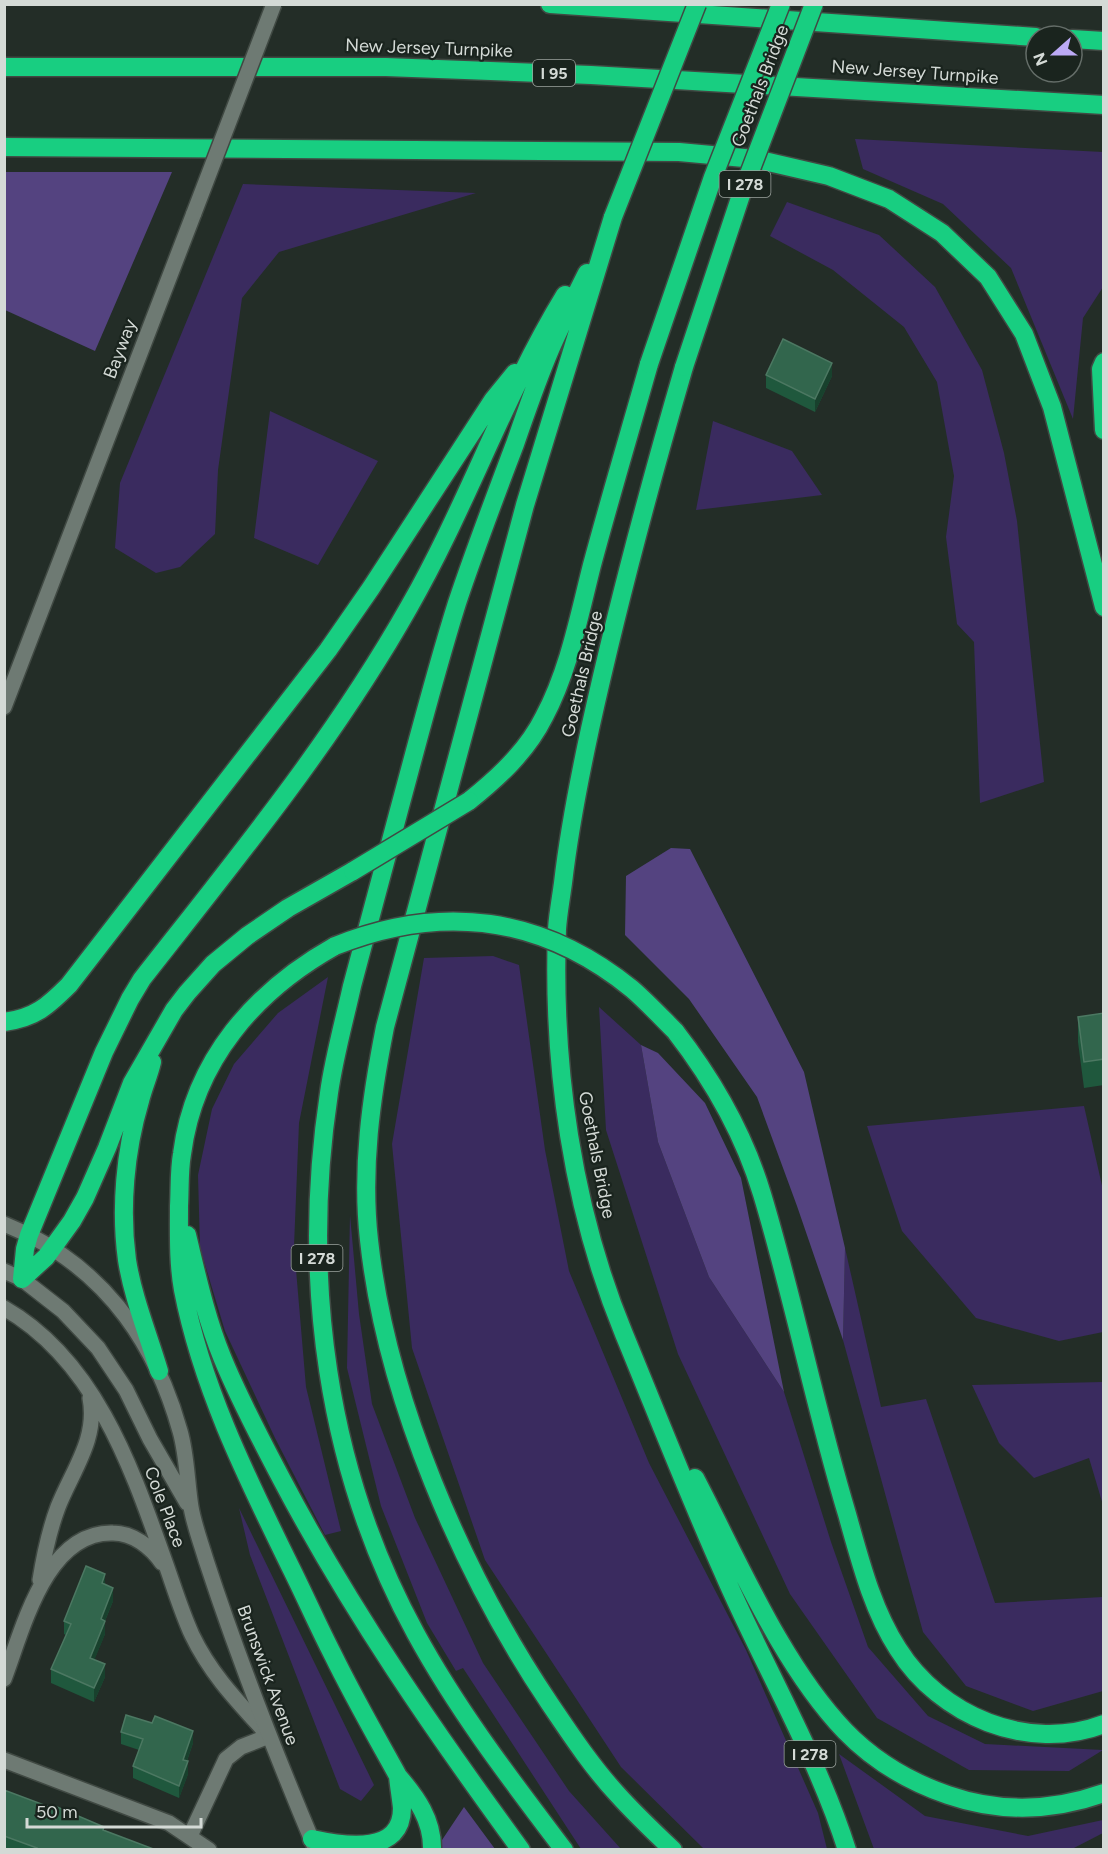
<svg xmlns="http://www.w3.org/2000/svg" width="1108" height="1854" font-family="Figtree,sans-serif">
  <style>
    .green { fill: #3a2b5f }
    .forest { fill: #544380 }
    .lines { fill: none; stroke-linecap: round; stroke-linejoin: round }
    .minor-casing { stroke: #404943; stroke-width: 18 }
    .tertiary-casing { stroke: #404943; stroke-width: 18 }
    .secondary-casing { stroke: #404943; stroke-width: 18 }
    .motorway-casing { stroke: #404943; stroke-width: 21 }
    .minor { stroke: #6e7a73; stroke-width: 15 }
    .tertiary { stroke: #6e7a73; stroke-width: 15 }
    .secondary { stroke: #6e7a73; stroke-width: 15 }
    .motorway { stroke: #18ce81; stroke-width: 18 }
    .tertiary-bridge-casing { stroke: #404943; stroke-width: 18; stroke-linecap: butt }
    .motorway-bridge-casing { stroke: #404943; stroke-width: 21; stroke-linecap: butt }
    .tertiary-bridge { stroke: #6e7a73; stroke-width: 15 }
    .motorway-bridge { stroke: #18ce81; stroke-width: 18 }
    .wall { fill: #1f583d }
    .shaded-wall { fill: #18412d }
    .building { fill: #32664d; stroke: #4c7862; stroke-width: 1.5 }
    .labels { text-anchor: middle; stroke-width: 4.5; stroke-linejoin: round; paint-order: stroke }
    .shield { fill: #1a241e; stroke: #9ca39f; stroke-width: 1.5 }
    .shield-label { font-size: 16px; font-weight: bold; fill: #d4dad6 }
    .street-label { font-size: 18px; fill: #d4dad6; stroke: #1a241e }
  </style>
  <rect width="100%" height="100%" fill="#232d27"/>
  <!-- green -->
  <path class="green" d="M855,139L1103,152V287L1083,318L1073,419L1011,268L943,204L863,169Z
    M243,184L476,193L279,252L242,298L218,470L215,534L180,567L156,573L115,548L120,483Z
    M787,202L879,235L935,287L982,370L1004,453L1017,521L1044,782L980,803L974,642L957,624L946,537L954,476L937,382L904,327L833,270L770,236Z
    M270,411L378,461L318,565L254,538Z
    M713,421L792,451L822,495L696,510Z
    M493,956L519,965L545,1150L569,1271L649,1463L746,1650L818,1813L827,1849H704L621,1767L485,1560L412,1348L392,1144L424,958Z
    M328,977L299,1123L294,1246L306,1387L341,1531L325,1535L275,1438L225,1331L200,1248L198,1175L212,1109L234,1064L278,1013Z
    M599,1007L641,1045L658,1142L709,1277L784,1392L831,1542L868,1647L928,1716L985,1744L1103,1750L1069,1771L969,1770L877,1718L790,1594L678,1354L606,1130Z
    M1084,1106L1103,1190V1332L1059,1341L976,1318L902,1231L867,1126Z
    M350,1215L359,1314L372,1404L415,1518L483,1663L569,1791L621,1849H581L463,1668L456,1671L427,1623L381,1506L347,1368Z
    M845,1248L881,1407L926,1399L995,1603L1103,1597V1691L1033,1711L966,1686L923,1632L843,1340Z
    M1103,1382V1505L1089,1458L1034,1478L999,1443L972,1385Z
    M239,1508L374,1785L361,1801L340,1789L250,1555Z
    M839,1754L925,1816L1028,1836L1103,1820V1833L1072,1849H874Z"/>
  <!-- forest -->
  <path class="forest" d="M5,172H172L95,351L5,310Z
    M671,848L690,849L804,1072L845,1248L843,1340L797,1206L757,1097L689,999L625,935L626,876Z
    M641,1045L658,1053L705,1103L741,1178L784,1392L709,1277L658,1142Z
    M464,1807L495,1849H440V1843Z"/>
  <g class="lines">
    <!-- minor casing -->
    <g class="minor-casing">
      <path id="minor" d="M4,1308C95,1360 131,1466 164,1559C173,1584 181,1611 192,1635C211,1675 240,1704 269,1736L241,1747L226,1759L190,1836
        M40,1580C44,1555 49,1531 58,1507C72,1471 98,1439 90,1398
        M4,1679C23,1629 46,1531 113,1533C133,1533 151,1547 162,1563
        M4,1760L169,1823L209,1850"/>
    </g>
    <!-- tertiary casing -->
    <g class="tertiary-casing">
      <path id="tertiary" d="M4,707L194,213
        M4,1224L29,1235
        M4,1271L22,1279"/>
    </g>
    <!-- secondary casing -->
    <g class="secondary-casing">
      <path id="secondary" d="M29,1235C110,1277 156,1345 180,1431C187,1455 187,1482 191,1507C194,1525 201,1543 206,1560C238,1658 276,1755 316,1850
        M22,1279L63,1311L98,1348L126,1390L150,1439L187,1503"/>
    </g>
    <!-- motorway casing -->
    <g class="motorway-casing">
      <path id="motorway" d="M550,4L1036,37
        M1072,39L1104,41
        M4,67H386L591,75L1104,105
        M4,147L679,152L755,159L829,176L889,199L942,233L988,277L1024,334L1052,407L1104,607
        M613,217L525,505L385,1027C371,1098 361,1169 369,1240C386,1397 462,1573 550,1704C571,1735 592,1767 618,1795C635,1814 654,1832 673,1850
        M1104,362L1101,369L1104,430
        M684,367C649,487 617,607 590,729C579,780 569,831 563,883C561,898 558,914 557,929C552,1066 572,1208 624,1334C657,1414 688,1494 723,1572C763,1665 816,1753 847,1850
        M469,801C499,777 527,751 544,717C569,670 579,616 592,565C610,498 630,431 649,364
        M335,946C255,991 194,1060 182,1154C179,1171 180,1188 179,1206C179,1234 178,1262 183,1290C202,1388 247,1478 290,1566C305,1596 318,1626 333,1655C353,1696 376,1736 398,1776C416,1797 433,1820 432,1850
        M4,1022C35,1018 48,1006 69,985L328,650L371,588L493,400L515,373
        M675,1031C713,1080 744,1134 762,1194C794,1300 815,1408 847,1514C860,1560 872,1609 898,1649C940,1716 1028,1753 1104,1724
        M152,1062C149,1075 143,1088 140,1101C125,1151 120,1209 127,1260C133,1298 148,1334 159,1371
        M187,1235C197,1276 206,1318 222,1357C239,1399 261,1440 282,1480C351,1611 434,1731 521,1850
        M22,1279L25,1249L29,1235L104,1052L130,999L142,979C236,859 334,740 409,607C467,506 504,395 565,295
        M22,1279L46,1257L72,1221L85,1198L107,1148L132,1083L174,1010L187,993L213,964L247,936L288,908L353,871
        M695,1478C738,1560 781,1664 845,1731C873,1760 910,1782 948,1795C1000,1813 1053,1811 1104,1793
        M312,1839C348,1847 402,1854 402,1808C401,1798 399,1787 398,1776
        M564,1850C511,1780 458,1711 416,1634C326,1470 301,1277 329,1093C334,1057 344,1022 352,986C367,929 382,872 398,814C417,744 435,673 457,603C475,549 495,497 515,444C525,415 535,386 547,357C559,328 573,301 587,273"/>
    </g>
    <!-- minor -->
    <use href="#minor" class="minor"/>
    <!-- tertiary -->
    <use href="#tertiary" class="tertiary"/>
    <!-- secondary -->
    <use href="#secondary" class="secondary"/>
    <!-- motorway -->
    <use href="#motorway" class="motorway"/>
    <!-- tertiary-bridge casing -->
    <g class="tertiary-bridge-casing">
      <path id="tertiary-bridge" d="M194,213L274,4"/>
    </g>
    <!-- motorway-bridge casing -->
    <g class="motorway-bridge-casing">
      <path id="motorway-bridge" d="M613,217L697,4
        M649,364L713,177L781,4
        M684,367L741,195L814,4
        M353,871L469,801
        M335,946C442,903 542,916 632,989C647,1002 661,1017 675,1031"/>
    </g>
    <!-- tertiary-bridge -->
    <use href="#tertiary-bridge" class="tertiary-bridge"/>
    <!-- motorway-bridge -->
    <use href="#motorway-bridge" class="motorway-bridge"/>
  </g>
  <!-- wall -->
  <path class="wall" d="M766,375L832,376L815,412L766,388Z
    M1104,1013V1085L1084,1088L1078,1042V1017Z
    M113,1601L105,1621V1634L94,1660L105,1677L94,1702L51,1683V1669L66,1635L64,1634V1621Z
    M121,1732L193,1743L187,1761L188,1774L179,1798L133,1778V1766L139,1750L121,1744Z
    M4,1790L104,1830L156,1850L4,1849Z"/>
  <!-- shaded-wall -->
  <path class="shaded-wall" d="M832,363V376L815,412V399Z
    M105,1574V1587L102,1583Z
    M113,1588V1601L104,1623L105,1621V1634L90,1671V1658L101,1619Z
    M105,1664V1677L94,1702V1688Z
    M193,1731V1743L183,1772V1760Z
    M188,1761V1774L179,1798V1786Z"/>
  <!-- building -->
  <path class="building" d="M783,339L832,363L815,399L766,375Z
    M1104,1013V1059L1084,1062L1078,1017Z
    M86,1566L105,1574L102,1583L113,1588L101,1619L105,1621L90,1658L105,1664L94,1688L51,1669L71,1624L64,1621Z
    M126,1715L152,1723L155,1716L193,1731L183,1760L188,1761L179,1786L133,1766L143,1739L121,1732Z
    M4,1790L52,1808L55,1806L104,1827L103,1830L156,1850H36L37,1848L4,1836Z"/>
  <g class="labels">
    <!-- shield labels -->
    <g class="shield">
      <rect x="533" y="60" width="42" height="26" rx="4.5"/>
      <rect x="719.5" y="171" width="51" height="26" rx="4.5"/>
      <rect x="291.5" y="1245" width="51" height="26" rx="4.5"/>
      <rect x="784.5" y="1741" width="51" height="26" rx="4.5"/>
    </g>
    <g class="shield-label">
      <text x="554" y="79">I 95</text>
      <text x="745" y="190">I 278</text>
      <text x="317" y="1264">I 278</text>
      <text x="810" y="1760">I 278</text>
    </g>
    <!-- street labels -->
    <g class="street-label">
      <text transform="translate(429 48) rotate(2)" y="6">New Jersey Turnpike</text>
      <text transform="translate(915 72) rotate(4)" y="6">New Jersey Turnpike</text>
      <text transform="translate(760 86) rotate(-69)" y="6">Goethals Bridge</text>
      <text transform="translate(120 349) rotate(-69)" y="6">Bayway</text>
      <text transform="translate(582 674) rotate(-77)" y="6">Goethals Bridge</text>
      <text transform="translate(597 1155) rotate(79)" y="6">Goethals Bridge</text>
      <text transform="translate(165 1507) rotate(69)" y="6">Cole Place</text>
      <text transform="translate(268 1675) rotate(70)" y="6">Brunswick Avenue</text>
    </g>
  </g>
  <!-- border -->
  <rect width="1108" height="1854" fill="none" stroke="#d4dad6" stroke-width="12"/>
  <!-- north arrow -->
  <g transform="translate(1054 54) rotate(249)"><circle r="28" fill="#1a241e" stroke="#646d68" stroke-width="1.5"/>
  <path d="M0-4.5L10 22L0 15L-10 22Z" fill="#bcaaf5"/>
  <text y="-9" font-size="16" font-weight="bold" text-anchor="middle" fill="#d4dad6">N</text>
  </g>
  <!-- scale -->
  <path d="M27 1818v9h174v-9" fill="none" stroke="#d4dad6" stroke-width="3"/>
  <text x="36" y="1818" font-size="18" fill="#d4dad6" stroke="#1a241e" stroke-width="4.5" paint-order="stroke">50 m</text>
</svg>
